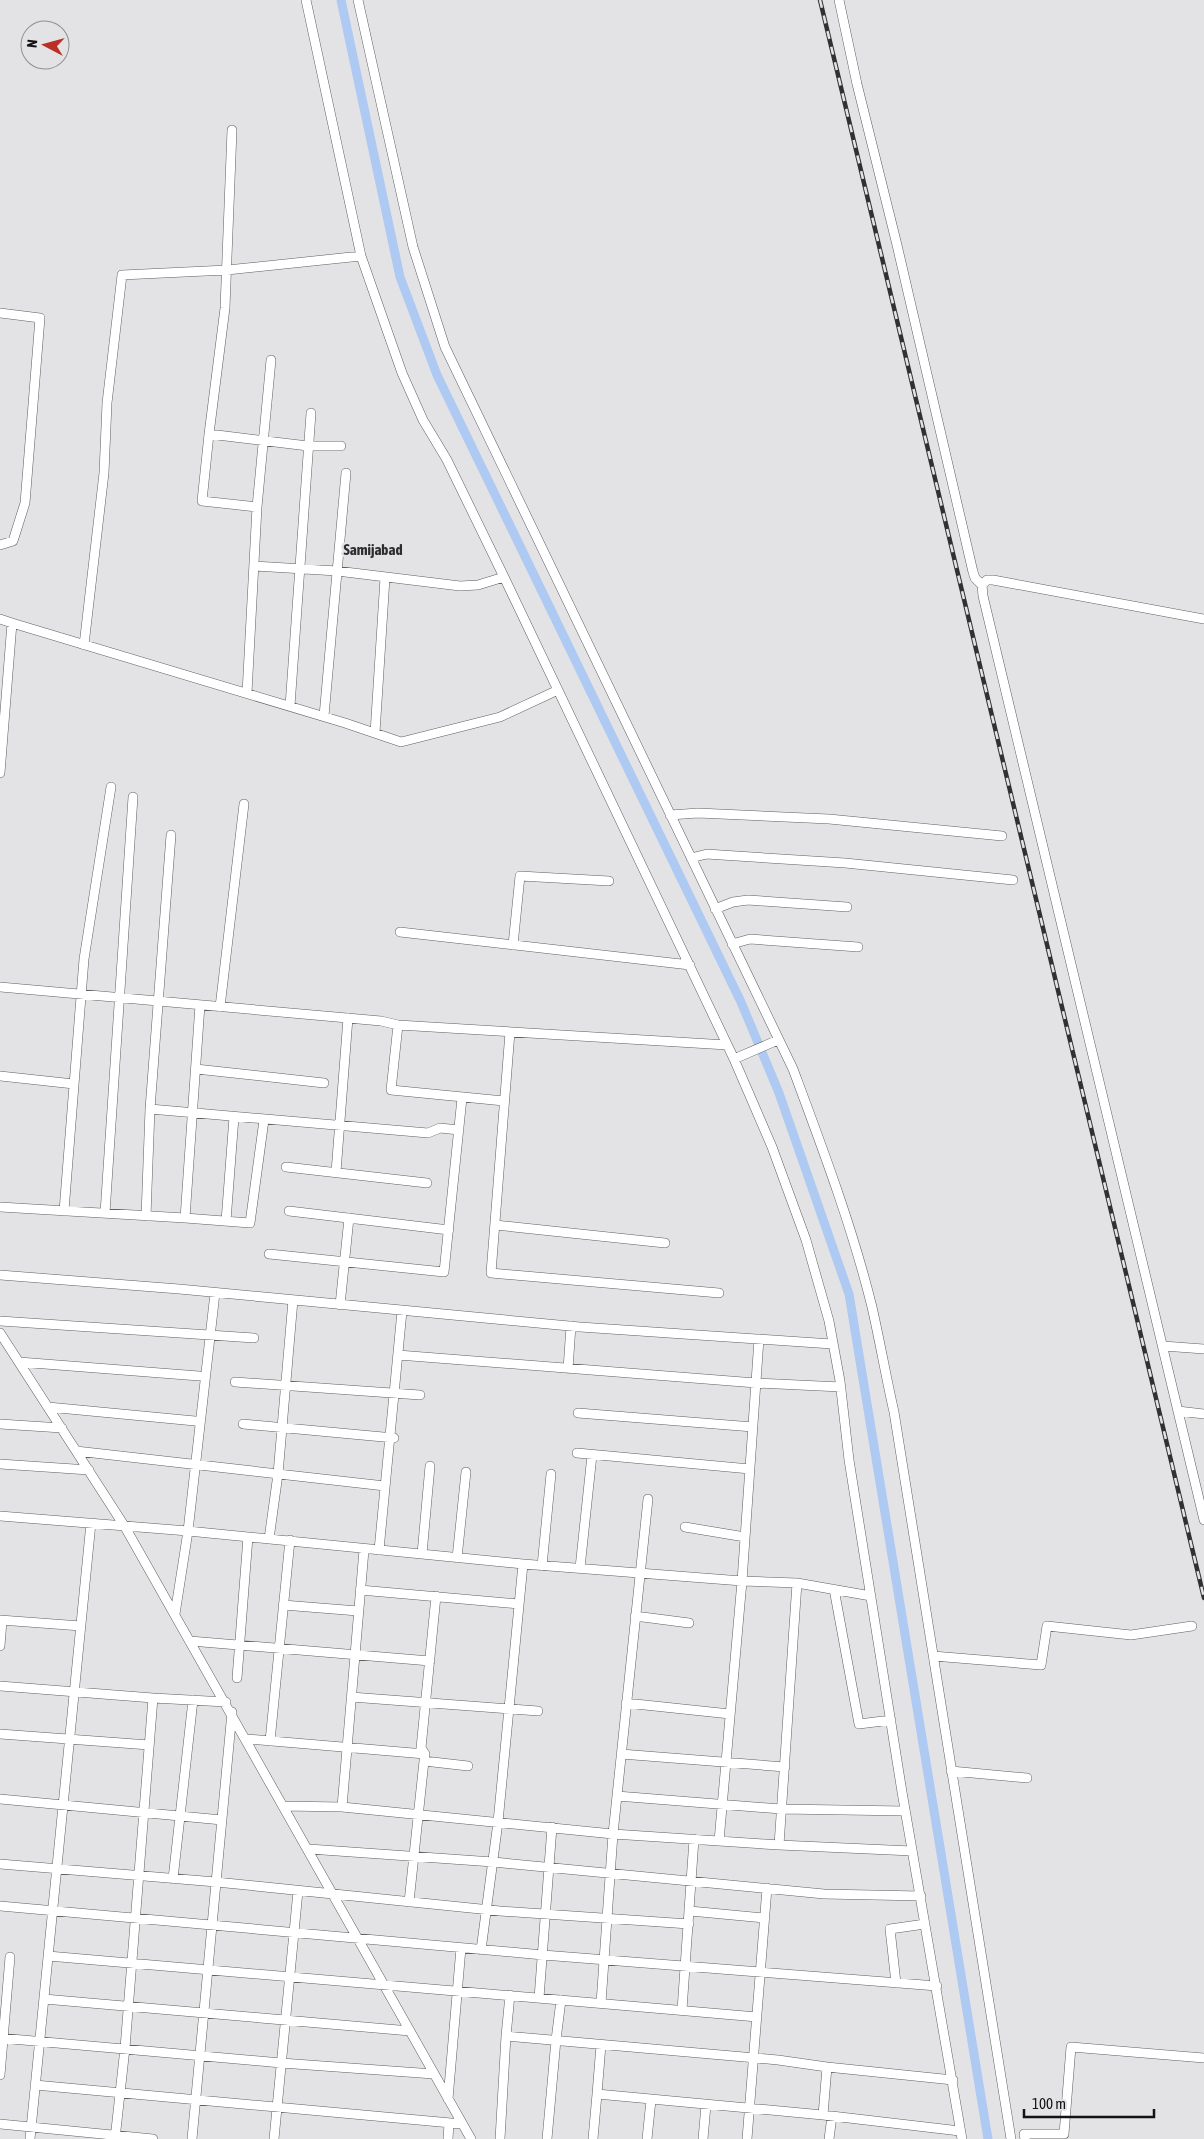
<svg xmlns="http://www.w3.org/2000/svg" width="1204" height="2139" font-family="'Asap Condensed',sans-serif">
  <style>
    .lines { fill: none; stroke-linecap: round; stroke-linejoin: round }
    .canal { stroke: #aec9f2; stroke-width: 9 }
    .minor-casing { stroke: #5f5f61; stroke-width: 10 }
    .minor { stroke: #fff; stroke-width: 9 }
    .rail-casing { stroke: #313132; stroke-width: 4.5 }
    .rail { stroke: #e3e3e6; stroke-width: 2.5; stroke-dasharray: 8; stroke-linecap: butt }
    .labels { text-anchor: middle; stroke-width: 5; stroke-linejoin: round; paint-order: stroke }
    .neighbourhood-label { font-size: 15px; font-weight: bold; fill: #2d2c2e; stroke: #e3e3e6 }
  </style>
  <rect width="100%" height="100%" fill="#e3e3e6"/>
  <g class="lines">
    <!-- canal -->
    <path class="canal" d="M341,0L400,277L437,375L741,1002L779,1093L849,1294L988,2139"/>
    <!-- minor casing -->
    <g class="minor-casing">
      <path id="minor" d="M306,0L361,256L402,373L423,420L447,460L504,577L734,1059L772,1147L806,1240L829,1321L840,1381L849,1460L902,1792L962,2139
        M358,0L413,247L445,347L793,1069C822,1147 852,1226 872,1307C880,1342 886,1377 894,1412L1011,2139
        M839,0L857,84L897,245L973,572L975,578L982,585
        M0,313L40,318L25,503L13,541L0,545
        M209,434L225,308L232,130
        M257,507L202,501L209,434L308,446H341
        M254,566L337,571L460,586L478,585L504,577
        M0,619L12,623
        M1204,619L993,580H987L982,585L983,596L1204,1520
        M84,645L104,473L107,403L122,275L227,270L361,256
        M247,693L257,507L271,360
        M290,706L311,413
        M324,716L346,473
        M375,733L385,578
        M0,773L12,623L345,723L401,742L500,717L558,690
        M670,815L698,813L829,819L1002,836
        M171,835L150,1109L428,1133L440,1128L459,1130
        M691,858L707,854L721,855L845,863L1013,880
        M715,909L733,902L748,900L847,907
        M400,932L690,965
        M732,944L750,939L858,947
        M513,945L520,876L609,881
        M0,987L381,1021L398,1025L727,1045
        M200,1005L185,1218L250,1223L264,1120
        M220,1007L244,804
        M398,1025L391,1090L504,1101
        M510,1032L491,1273L719,1293
        M734,1059L778,1040
        M196,1069L324,1083
        M0,1076L74,1084
        M286,1167L427,1183
        M336,1172L348,1018
        M0,1207L185,1218
        M64,1211L84,959L111,787
        M289,1211L449,1230
        M105,1213L133,797
        M146,1216L150,1109
        M226,1221L234,1117
        M495,1225L665,1243
        M269,1254L444,1272L462,1098
        M0,1275L179,1289L580,1327L832,1344
        M340,1305L349,1218
        M0,1321L254,1338
        M0,1333L125,1527L471,2139
        M1163,1346L1204,1349
        M398,1355L756,1383L841,1387
        M19,1362L199,1376
        M568,1369L571,1326
        M235,1382L420,1395
        M48,1407L195,1421
        M1178,1411L1204,1414
        M578,1413L753,1427
        M0,1424L62,1428
        M243,1424L394,1438
        M76,1451L385,1486
        M577,1453L750,1469
        M0,1464L89,1470
        M0,1516L188,1531L523,1564L742,1581L797,1583L871,1596
        M685,1527L745,1537
        M269,1539L278,1474L293,1300
        M379,1550L402,1311
        M422,1554L430,1466
        M457,1558L466,1472
        M542,1566L551,1474
        M580,1568L592,1455
        M834,1589L859,1724L891,1720
        M360,1590L519,1604
        M283,1605L358,1611
        M175,1614L188,1531L215,1293
        M635,1616L689,1623
        M0,1620L81,1626
        M190,1641L430,1661
        M0,1646L2,1621
        M933,1656L1041,1665L1047,1626L1131,1635L1192,1626
        M237,1678L248,1537
        M0,1686L153,1698L226,1702
        M351,1697L538,1711
        M626,1703L730,1714
        M0,1734L149,1745
        M247,1739L425,1754
        M270,1741L290,1540
        M621,1754L785,1767
        M424,1761L468,1766
        M951,1771L1027,1778
        M617,1796L781,1809L905,1811
        M0,1799L222,1820
        M284,1806L342,1807L613,1834L779,1845L797,1583
        M342,1807L364,1550
        M719,1841L742,1581L759,1339
        M779,1845L912,1851
        M309,1849L493,1862L824,1894L921,1896
        M0,1864L216,1882L500,1911L689,1924
        M173,1879L193,1700
        M409,1902L424,1761L425,1754L421,1748L436,1596
        M0,1906L543,1955L937,1986
        M690,1911L765,1918
        M481,1950L498,1822L523,1564
        M48,1956L757,2017
        M896,1983L890,1929L925,1924
        M539,1998L552,1827
        M44,1999L410,2031
        M601,2003L613,1834L648,1499
        M682,2010L694,1839
        M506,2036L510,1995
        M0,2038L281,2063L434,2074
        M0,2075L10,1957
        M35,2085L462,2124
        M597,2094L601,2045
        M448,2099L461,1948
        M823,2115L827,2067
        M0,2124L153,2139
        M30,2139L91,1523
        M115,2139L125,2048L153,1698
        M192,2139L232,1712
        M274,2139L298,1891
        M448,2139L449,2123
        M500,2139L506,2036L778,2060L827,2067L953,2080
        M547,2139L556,2040L561,2000
        M593,2139L597,2094L823,2115L960,2131
        M647,2139L651,2100
        M703,2139L706,2105
        M747,2139L767,1888
        M829,2139L832,2116
        M1025,2139L1024,2134H1064L1071,2047L1204,2058"/>
    </g>
    <!-- minor -->
    <use href="#minor" class="minor"/>
    <!-- rail casing -->
    <g class="rail-casing">
      <path id="rail" d="M820,0L1204,1598"/>
    </g>
    <!-- rail -->
    <use href="#rail" class="rail"/>
  </g>
  <g class="labels">
    <!-- neighbourhood labels -->
    <g class="neighbourhood-label">
      <text x="373" y="555">Samijabad</text>
    </g>
  </g>
  <!-- north arrow -->
  <g transform="translate(45 45) rotate(276)"><circle r="24" fill="#e3e3e6" stroke="#909092"/>
  <path d="M0-4L9 19L0 12L-9 19Z" fill="#bc2f24"/>
  <text y="-8" font-size="14" font-weight="bold" text-anchor="middle" fill="#131314">N</text>
  </g>
  <!-- scale -->
  <path d="M1024 2109v8h130v-8" fill="none" stroke="#131314" stroke-width="2.5"/>
  <text x="1032" y="2109" font-size="15" fill="#131314" stroke="#e3e3e6" stroke-width="4" paint-order="stroke">100 m</text>
</svg>
